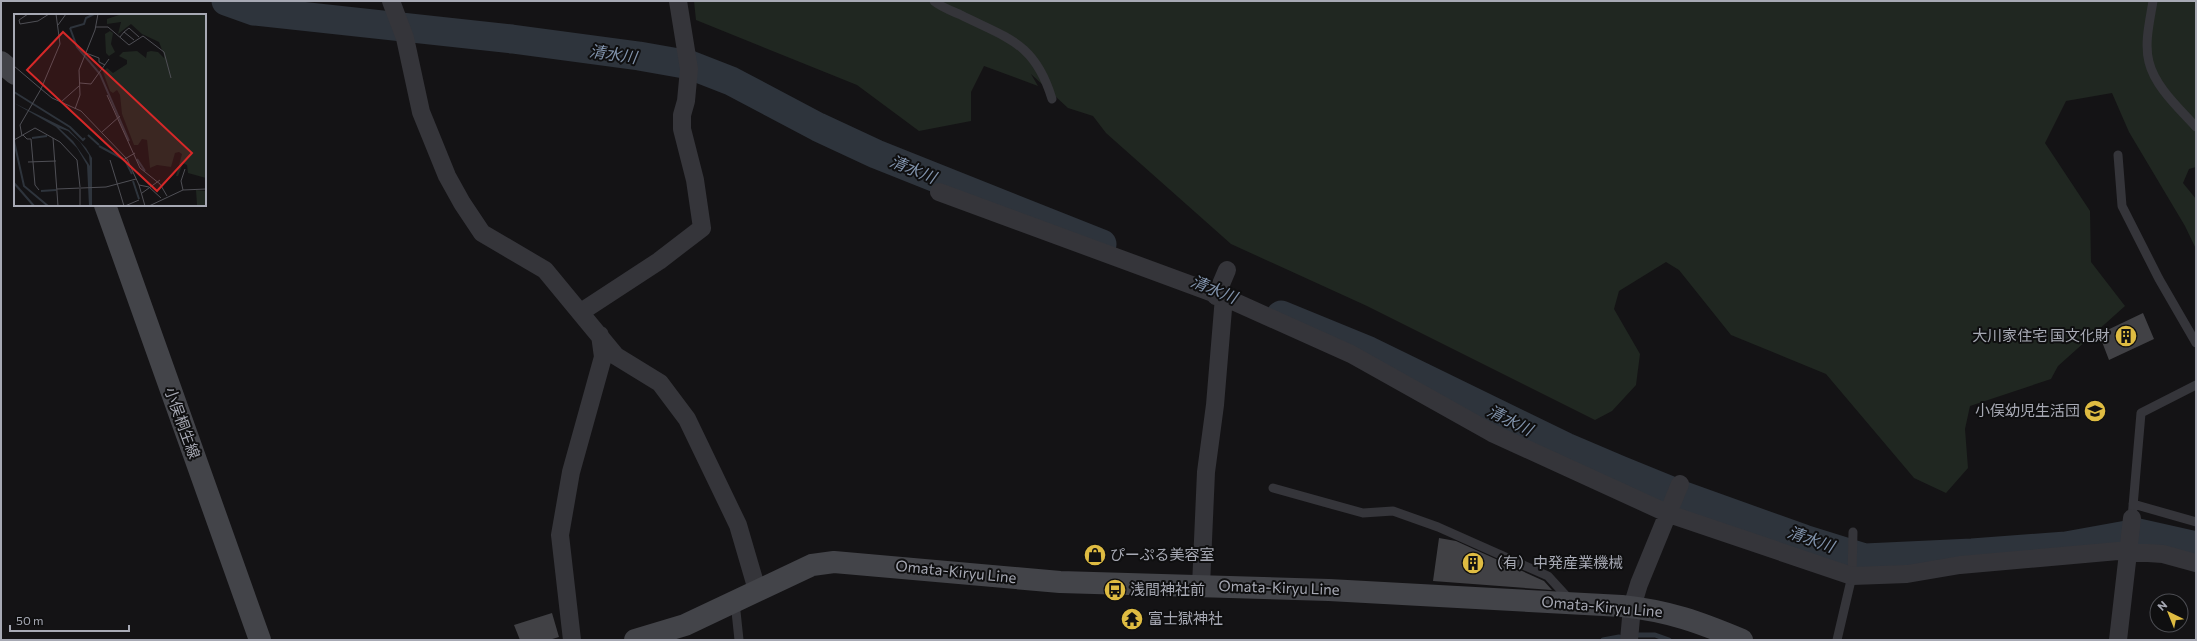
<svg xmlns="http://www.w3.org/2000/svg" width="2197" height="641" font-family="Commissioner,'Noto Sans JP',sans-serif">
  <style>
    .green { fill: #202721 }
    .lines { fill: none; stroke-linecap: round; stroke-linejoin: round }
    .stream { stroke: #2e343c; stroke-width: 5 }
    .river { stroke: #2e343c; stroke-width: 29 }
    .building { fill: #414145 }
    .lane { stroke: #35353a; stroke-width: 9 }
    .street { stroke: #35353a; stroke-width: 18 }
    .secondary { stroke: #434449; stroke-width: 22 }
    .street-bridge { stroke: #35353a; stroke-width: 18 }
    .labels { text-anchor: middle; stroke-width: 4; stroke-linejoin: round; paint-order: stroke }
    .poi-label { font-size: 15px; fill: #a7a9b4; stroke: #0f0f10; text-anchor: start }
    .street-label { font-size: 15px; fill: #a7a9b4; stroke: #0f0f10 }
    .water-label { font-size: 16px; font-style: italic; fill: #8193ac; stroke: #0f0f10 }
    .inset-river { fill: none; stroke: #2e343c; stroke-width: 2 }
    .inset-road { fill: none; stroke: #4f4f55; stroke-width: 1 }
    .view { fill: #d62828; fill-opacity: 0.15; stroke: #d62828; stroke-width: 2 }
    .inset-edge { fill: none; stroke: #a7a9b4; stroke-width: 2 }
  </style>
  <rect width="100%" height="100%" fill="#141315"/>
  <!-- green -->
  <path class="green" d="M694,1H2196V167L2189,169L2183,183L2196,199V249L2185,226L2129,132L2112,93L2066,101L2045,143L2090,211L2091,262L2125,306L2058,366L2051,379L1970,406L1965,429L1968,468L1946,493L1914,478L1826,374L1731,335L1679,270L1666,262L1619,291L1614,309L1640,354L1636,385L1612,411L1595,420L1367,306L1231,244L1106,133L1093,116L1068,108L1031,74L1038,86L984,66L971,92V121L919,131L857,85L696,20Z"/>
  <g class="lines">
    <!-- stream -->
    <path class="stream" d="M1636,635H1655L1669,640
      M1603,640L1619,637"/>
    <!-- river -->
    <path class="river" d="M226,1L254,11L512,39L639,56L690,65L731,81L818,127L876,154L1102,244
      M1281,315L1369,351L1566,447L1620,470L1681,495L1804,539L1865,558L1972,553L2066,546L2138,533L2196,546"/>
  </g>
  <!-- building -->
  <path class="building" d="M2143,313L2154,339L2109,360L2099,334Z
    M1439,538L1456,541L1544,581L1552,590L1433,581Z
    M552,613L559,637L549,640H520L514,625Z"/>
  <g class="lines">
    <!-- lane -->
    <path class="lane" d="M934,1C941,7 952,11 961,15C1009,39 1035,43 1052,99
      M2153,1C2150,20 2144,43 2149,62C2155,87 2180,109 2196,127
      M2118,155L2122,206L2159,279L2196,343
      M1273,488L1363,513L1393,511L1438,527L1548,576L1570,600
      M2133,504L2196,522
      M2132,518L2141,413L2196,385
      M735,602L739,640
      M1837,640L1852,576L1853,532"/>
    <!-- street -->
    <path class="street" d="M391,1L405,38L421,112L447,176L462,203L482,233L545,270L616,356L660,383L687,419L738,525L757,590
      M939,192L1224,297L1351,354L1492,433L1669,514L1852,576L1907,574L1960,565L2118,551L2163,554L2196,563
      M581,312L659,261L702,228L695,180L682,129V115L686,101L689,69L678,1
      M1201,586L1206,472L1215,405L1224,297L1216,296
      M572,640L560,535L571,472L603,357L600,335
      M1629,640L1632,607L1639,584L1680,484
      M2118,640L2132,518"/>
    <!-- secondary -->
    <path class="secondary" d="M1,62L15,74
      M105,205L260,640
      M635,640L685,625L812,565L834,562L1060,582L1329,590L1622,606C1669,611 1699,622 1742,640"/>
    <!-- street-bridge -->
    <path class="street-bridge" d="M1216,296L1227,270"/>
  </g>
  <!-- icons -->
  <defs>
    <g id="building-disc" transform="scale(1.15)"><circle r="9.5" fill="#dfbc42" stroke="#0f0f10"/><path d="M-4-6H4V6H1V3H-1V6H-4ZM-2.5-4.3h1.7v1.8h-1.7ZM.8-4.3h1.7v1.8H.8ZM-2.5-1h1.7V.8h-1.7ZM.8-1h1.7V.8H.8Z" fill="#111"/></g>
    <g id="school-disc" transform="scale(1.15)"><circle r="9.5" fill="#dfbc42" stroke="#0f0f10"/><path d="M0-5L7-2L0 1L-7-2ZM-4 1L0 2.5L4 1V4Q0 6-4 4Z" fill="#111"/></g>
    <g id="shop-disc" transform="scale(1.15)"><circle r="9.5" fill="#dfbc42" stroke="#0f0f10"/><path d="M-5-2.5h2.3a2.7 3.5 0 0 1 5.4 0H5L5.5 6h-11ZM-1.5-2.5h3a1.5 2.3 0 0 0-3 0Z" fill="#111"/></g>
    <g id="bus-disc" transform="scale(1.15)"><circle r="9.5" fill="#dfbc42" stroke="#0f0f10"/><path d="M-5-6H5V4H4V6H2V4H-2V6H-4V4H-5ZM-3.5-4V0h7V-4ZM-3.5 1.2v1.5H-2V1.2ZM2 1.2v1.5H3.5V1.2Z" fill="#111"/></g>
    <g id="temple-disc" transform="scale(1.15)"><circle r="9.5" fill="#dfbc42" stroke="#0f0f10"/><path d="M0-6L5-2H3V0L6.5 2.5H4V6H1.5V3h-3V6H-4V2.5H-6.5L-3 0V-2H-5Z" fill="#111"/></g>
  </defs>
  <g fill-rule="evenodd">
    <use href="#building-disc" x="2126" y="336"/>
    <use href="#school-disc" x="2095" y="411"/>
    <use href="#shop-disc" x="1095" y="555"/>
    <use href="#building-disc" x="1473" y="563"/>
    <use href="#bus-disc" x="1115" y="590"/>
    <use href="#temple-disc" x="1132" y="619"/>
  </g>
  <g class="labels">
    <!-- poi labels -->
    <g class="poi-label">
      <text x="2110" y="341" text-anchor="end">大川家住宅 国文化財</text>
      <text x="2080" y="416" text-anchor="end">小俣幼児生活団</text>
      <text x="1110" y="560">ぴーぷる美容室</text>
      <text x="1488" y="568">（有）中発産業機械</text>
      <text x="1130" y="595">浅間神社前</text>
      <text x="1148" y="624">富士獄神社</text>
    </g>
    <!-- street labels -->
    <g class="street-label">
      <text transform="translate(182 423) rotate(70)" y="5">小俣桐生線</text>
      <text transform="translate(956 572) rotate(6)" y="5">Omata-Kiryu Line</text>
      <text transform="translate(1279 588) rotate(2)" y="5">Omata-Kiryu Line</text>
      <text transform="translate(1602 607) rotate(5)" y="5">Omata-Kiryu Line</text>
    </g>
    <!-- water labels -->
    <g class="water-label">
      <text transform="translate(613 54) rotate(8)" y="6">清水川</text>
      <text transform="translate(913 169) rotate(22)" y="6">清水川</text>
      <text transform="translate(1214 289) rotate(22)" y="6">清水川</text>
      <text transform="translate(1510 420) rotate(26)" y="6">清水川</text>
      <text transform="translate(1811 539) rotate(19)" y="6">清水川</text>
    </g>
  </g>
  <!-- overview -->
  <g transform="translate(14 14)">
    <rect width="192" height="192" fill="#141315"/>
    <path d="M108,0H192V164L174,159L173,151L169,149L164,162H162L168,140L165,138L161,139L157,153L143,151L136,154L133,126L128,125L124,131H120L108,100L106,81L103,76L99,79L96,77L89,58L93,54L99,59L113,50V46L105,42L109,38L123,37L132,44L133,38L137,37L144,38L150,44V41L145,28L128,20L117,10L104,20L107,8L93,10V5ZM96,17L99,19L97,30L101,38L95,42L92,39L91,20ZM182,176L192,177V192H181L183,191Z" fill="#202721"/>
    <path d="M0,89L55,116L72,134L78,144V192H75L73,151L63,134L42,113ZM45,114L54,117L66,128L75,141L76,152L59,127Z" fill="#2e343c" fill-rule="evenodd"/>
    <path class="inset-river" d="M56,14L70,10L72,4L80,0M56,14L63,33L86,60L115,127M0,78L56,113L69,126L71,124M74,121L85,131M18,124L33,122M0,127L10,172L34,192M85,132L109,145M123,145L131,157M111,146L118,160M119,167L125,185M0,169L20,192M27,177L42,176"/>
    <path class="inset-road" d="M14,0L5,6L6,10L24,7L35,0M42,0L46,30L27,75L38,84L67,97L113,145L125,171L131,192M44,11L52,0M82,13H94L115,31L129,22L150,38L157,64M110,18L115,14L125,23M106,23L110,18L120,26M72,39L85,44V48L91,51M0,52L27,75L6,111L8,122M66,69L77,70L95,45M93,81L126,154L146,170L153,182M47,88L65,72M61,95L66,81L65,56L81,16L84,0M88,118L106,102M9,121L13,125H17L21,171L25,176M39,124L44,192M0,126L21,114L46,128L63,146L66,173M96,146L110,192M109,146L121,139M14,148L42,147M125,171L135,173L147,184M43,175L92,173L122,165M66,175V192M169,176L167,167L171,155M128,179L146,166M111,192L125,186M135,192L169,176L192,175"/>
    <path class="view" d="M49,18L178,139L143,177L13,56Z"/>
    <rect width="192" height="192" class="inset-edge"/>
  </g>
  <!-- border -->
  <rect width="2197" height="641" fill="none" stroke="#a7a9b4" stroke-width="4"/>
  <!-- north arrow -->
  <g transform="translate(2169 613) rotate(317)"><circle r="19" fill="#0f0f10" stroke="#4c4d52"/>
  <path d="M0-3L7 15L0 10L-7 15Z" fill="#dfbc42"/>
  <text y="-6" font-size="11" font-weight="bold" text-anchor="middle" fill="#a7a9b4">N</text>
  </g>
  <!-- scale -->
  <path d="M10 625v6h119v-6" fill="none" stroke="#a7a9b4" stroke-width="2"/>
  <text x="16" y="625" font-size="12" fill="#a7a9b4" stroke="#0f0f10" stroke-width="3" paint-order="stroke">50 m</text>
</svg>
